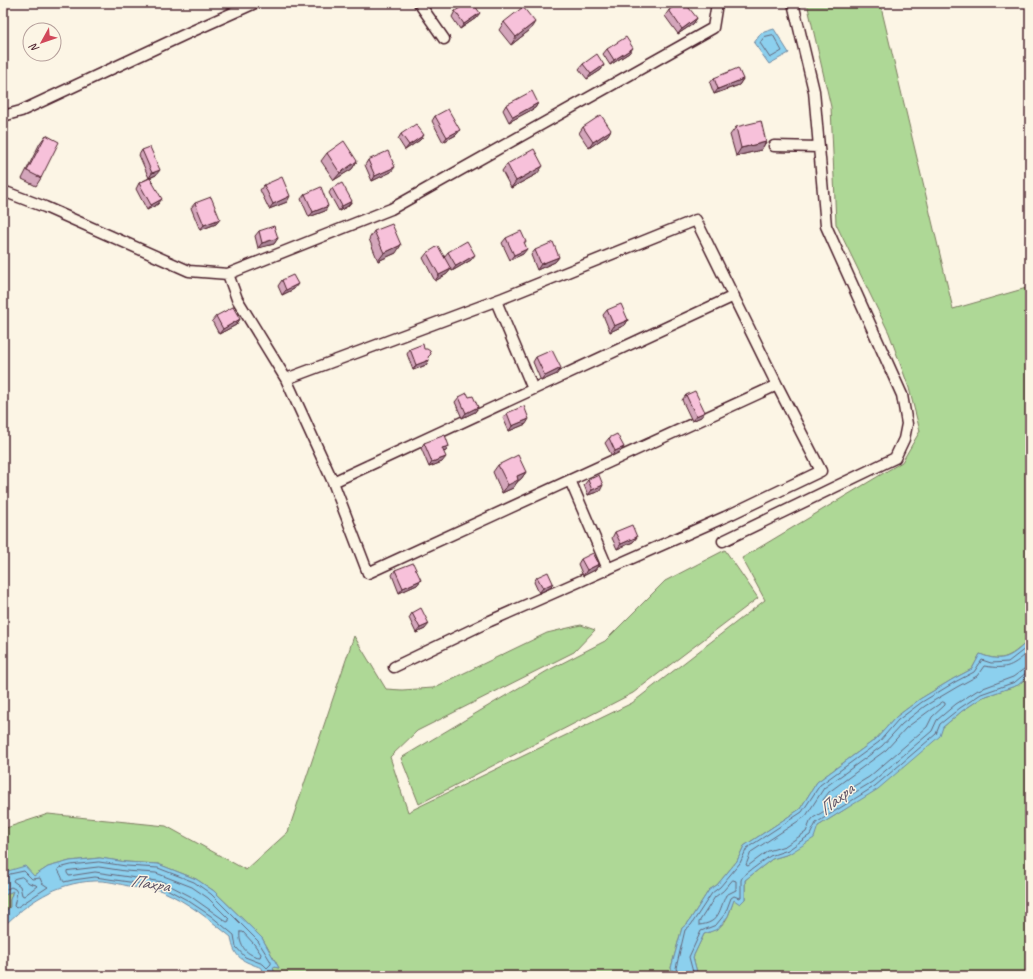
<svg xmlns="http://www.w3.org/2000/svg" width="1033" height="979" font-family="Caveat,sans-serif">
  <style>
    .green { fill: #aed896; stroke: #7c7c60 }
    .water { fill: #8cd0ee; stroke: #7289a0 }
    .lines { fill: none; stroke-linecap: round; stroke-linejoin: round }
    .shore { stroke: #646679; stroke-width: 1 }
    .minor-casing { stroke: #4a1f2b; stroke-width: 13 }
    .minor { stroke: #fcf5e5; stroke-width: 10 }
    .wall { fill: #d4a6bb; stroke: #4a1f2b }
    .shaded-wall { fill: #ad8799; stroke: #4a1f2b }
    .building { fill: #f7c1da; stroke: #4a1f2b }
    .labels { text-anchor: middle; stroke-width: 3; stroke-linejoin: round; paint-order: stroke }
    .water-label { font-size: 18px; font-style: italic; fill: #5e5466; stroke: #fcf5e5 }
  </style>
  <rect width="100%" height="100%" fill="#fcf5e5"/>
  <filter id="ink" filterUnits="userSpaceOnUse"><feTurbulence type="fractalNoise" baseFrequency=".025" numOctaves="2"/><feDisplacementMap in="SourceGraphic" scale="8" xChannelSelector="R" yChannelSelector="G"/><feConvolveMatrix kernelMatrix="1 2 1 2 8 2 1 2 1" color-interpolation-filters="sRGB"/></filter>
  <g filter="url(#ink)">
    <!-- green -->
    <path class="green" d="M807,3H880L953,309L1030,287V639C1012,655 1004,664 980,654L972,669L953,679L920,699L896,717L876,739L817,782L800,809L744,846L737,861L717,885L709,890L688,923L682,928L671,968L675,976H285L284,975V976H275L273,967L279,968L262,938L214,891L196,879L158,864L126,862L99,858L70,861L48,867L34,876L8,871L3,876V829L48,814L166,826L246,870L288,832L354,636L386,689L402,690L433,688L547,633L581,625L595,630L574,652L417,731L390,757L408,812L632,703L765,600L742,558L902,462L920,431L909,388L889,333L836,224L831,107Z
      M725,550L758,598L633,693L419,804L401,758L547,671L605,641L665,581Z
      M1030,675V976H698L693,957L704,934C726,926 727,921 734,899H745V880L772,859L789,854L818,826L847,808L962,711L983,697L1018,685Z
      M13,890L10,900V907L3,914V896Z"/>
    <!-- water -->
    <path class="water" d="M774,29L789,53L769,64L754,43L761,33Z
      M1030,639V675L1018,685L983,697L962,711L943,727L940,736L878,789L818,826L814,838L789,854L772,859L745,880V899L740,904L734,900L728,916L718,929L704,934L693,957L698,976H675L671,968L682,928L688,923L709,890L717,885L737,861L744,846L800,809L817,782L876,739L896,717L920,699L953,679L972,669L980,654C1004,664 1012,656 1030,639Z
      M100,858L126,862L158,864L196,879L214,891L262,938L279,968L273,967L275,976H264L262,968C243,961 234,959 231,937C210,920 188,902 162,891C154,888 142,888 132,887C120,884 106,880 93,881C56,883 28,902 3,927V914L10,907V900L13,891L3,896V876L8,871L25,866L34,876L48,867L70,861Z"/>
    <g class="lines">
      <!-- shore -->
      <path class="shore" d="M773,35L782,51L770,58L760,43L764,37Z
        M1030,651C1012,666 1008,670 984,666L977,676L957,687L925,706L902,724L882,746L824,788L806,816L751,852L746,865L748,866L768,851L785,846L806,832L810,822L813,818L872,782L932,731L937,720L956,704L978,690L1013,677L1024,669L1030,667
        M943,702L945,703V705L932,717L927,727L869,777L826,803L824,802L823,800L829,792L886,750L906,728L929,711Z
        M99,862L126,866L158,868L194,882L211,894L258,941L271,962V964L267,968L263,964L245,957L236,947L234,935L211,916L187,900L163,887L95,877L73,880L64,882C63,881 61,874 58,870L59,868L71,865Z
        M99,867L125,871L156,873L192,887L208,898L229,919V921L227,922L190,896L163,882L95,872L69,876L67,873V871Z
        M22,877L29,883L36,885L37,886L24,896L22,895L20,886L13,881L14,879Z
        M3,878H6L10,874L24,871L32,879L40,878L42,883L48,887L16,908L14,906L17,892L15,889L11,887L3,891
        M733,880L736,881V890L726,895C719,910 720,923 699,925V922L715,897L723,891Z
        M240,932H243L254,944L261,954L260,957C247,956 238,945 240,932Z
        M678,976L676,968L685,930L691,925L712,893L720,887L740,863L747,848L802,812L820,785L879,742L898,720L922,702L955,682L974,672L982,660L991,663L1008,662L1030,645
        M694,976L689,957L701,931L716,925L725,914L731,898L734,896L739,898L741,897V880L743,876L770,856L788,850L810,835L816,823L875,786L936,734L940,724L960,708L981,694L1015,682L1026,673L1030,672"/>
      <!-- minor casing -->
      <g class="minor-casing">
        <path id="minor" d="M419,3L444,39
          M3,116L21,111L186,34L255,3
          M774,146L819,147
          M3,191L45,207L189,271L228,274L391,209L713,28L717,3
          M228,274L237,299L286,379L503,298L696,220L777,385L368,573L333,482L286,379
          M496,301L533,389
          M570,480L608,569
          M333,482L734,296
          M723,541L895,458L904,439L907,424L902,395L826,226L814,91L793,3
          M394,667L490,621L725,517L821,471L777,385"/>
      </g>
      <!-- minor -->
      <use href="#minor" class="minor"/>
    </g>
    <!-- wall -->
    <path class="wall" d="M669,10L697,18L693,24L678,34L665,16Z
      M455,11L476,18L460,29L452,17Z
      M504,22L530,30L511,45L499,30Z
      M607,49L629,53L610,65L603,54Z
      M583,64L604,65L601,70L587,79L579,69Z
      M714,78L743,79L739,85L714,94L710,83Z
      M538,103L535,108L509,122L503,110L506,105Z
      M435,116L460,130L456,135L443,142L432,121Z
      M583,127L608,135L589,148L579,133Z
      M736,127L766,142L761,150L736,156L730,135Z
      M401,134L424,135L420,140L405,150L398,139Z
      M46,135L41,178L36,186L22,179L40,143Z
      M142,150L156,175L150,178L158,204L147,210L136,189L139,183L149,178L139,155Z
      M327,153L357,161L352,169L334,180L321,161Z
      M368,160L391,172L372,181L365,165Z
      M507,164L537,174L511,188L502,171Z
      M264,185L287,202L269,209L260,190Z
      M332,188L352,201L348,206L339,211L329,193Z
      M305,194L325,211L309,217L301,199Z
      M195,203L220,219L216,224L200,230L191,208Z
      M259,231L278,238L274,244L258,248L255,236Z
      M374,231L396,253L378,261L369,239Z
      M506,238L524,243L523,254L510,260L502,243Z
      M535,250L559,257L555,262L537,270L531,255Z
      M448,252L471,260L452,271L451,269L447,274L435,281L423,258L427,253L444,257Z
      M282,280L294,289L282,295L278,286Z
      M607,310L628,320L625,325L610,332L603,315Z
      M216,316L240,319L236,325L219,334L212,321Z
      M410,349L428,358L429,360L426,365L413,370L407,354Z
      M536,357L557,374L541,381L533,362Z
      M686,395L701,417L692,421L682,400Z
      M459,397H469L478,407L475,412L462,418L455,402Z
      M507,413L526,424L509,431L503,418Z
      M609,438L624,447L620,452L612,456L605,443Z
      M424,443L449,446L446,451L443,452L442,462L429,467L421,448Z
      M498,465L526,472L521,479L518,481L513,488L502,493L493,472Z
      M588,480L600,491L588,495L584,485Z
      M615,532L637,537L633,542L617,549L612,538Z
      M581,559L595,570L583,576L578,564Z
      M395,570L421,580L417,585L399,593L392,575Z
      M537,577L550,588L539,593L534,582Z
      M412,613L425,629L416,633L409,618Z"/>
    <!-- shaded-wall -->
    <path class="shaded-wall" d="M480,13L476,18L460,29L464,24Z
      M697,18L693,24L678,34L682,29Z
      M535,22L530,30L511,45L516,37Z
      M633,48L629,53L610,65L614,60Z
      M604,65L601,70L587,79L591,74Z
      M743,79L739,85L714,94L718,89Z
      M538,103L535,108L509,122L513,117Z
      M460,130L456,135L443,142L447,137Z
      M611,130L608,135L589,148L593,142Z
      M424,135L420,140L405,150L409,145Z
      M766,142L761,150L736,156L741,148Z
      M357,161L352,169L334,180L340,173Z
      M543,166L537,174L511,188L516,181Z
      M395,167L391,172L372,181L375,176Z
      M160,170L156,175L149,178L152,173Z
      M290,196L287,202L269,209L273,204Z
      M162,199L158,204L147,210L151,205Z
      M352,201L348,206L339,211L342,206Z
      M328,206L325,211L309,217L313,212Z
      M220,219L216,224L200,230L204,225Z
      M278,238L274,244L258,248L262,243Z
      M401,245L396,253L378,261L384,253Z
      M527,249L523,254L510,260L514,255Z
      M475,255L471,260L452,271L456,266Z
      M559,257L555,262L537,270L541,264Z
      M451,269L447,274L435,281L439,275Z
      M298,284L294,289L282,295L286,290Z
      M240,319L236,325L219,334L223,329Z
      M628,320L625,325L610,332L614,326Z
      M429,360L426,365L413,370L416,365Z
      M561,368L557,374L541,381L545,376Z
      M478,407L475,412L462,418L466,413Z
      M705,412L701,417L692,421L696,416Z
      M529,419L526,424L509,431L512,426Z
      M449,446L446,451L439,454L442,448Z
      M624,447L620,452L612,456L615,451Z
      M446,457L442,462L429,467L432,462Z
      M526,472L521,479L518,481L513,488L502,493L508,485L517,476Z
      M603,485L600,491L588,495L592,490Z
      M637,537L633,542L617,549L621,544Z
      M599,564L595,570L583,576L587,570Z
      M421,580L417,585L399,593L403,588Z
      M553,583L550,588L539,593L543,588Z
      M429,624L425,629L416,633L420,628Z"/>
    <!-- building -->
    <path class="building" d="M468,3H473L480,13L464,24L455,11Z
      M679,3H685L697,18L682,29L669,10Z
      M523,7L535,22L516,37L504,22Z
      M626,37L633,48L614,60L607,49Z
      M597,54L604,65L591,74L583,64Z
      M738,68L743,79L718,89L714,78Z
      M532,91L538,103L513,117L506,105Z
      M448,109L460,130L447,137L435,116Z
      M601,115L611,130L593,142L583,127Z
      M761,121L766,142L741,148L736,127Z
      M416,124L424,135L409,145L401,134Z
      M46,135L59,142L41,178L27,171Z
      M344,141L357,161L340,173L327,153Z
      M150,147L160,170L152,173L142,150Z
      M534,149L543,166L516,181L507,164Z
      M388,151L395,167L375,176L368,160Z
      M282,177L290,196L273,204L264,185Z
      M150,178L162,199L151,205L139,183Z
      M342,183L352,201L342,206L332,188Z
      M321,187L328,206L313,212L305,194Z
      M211,197L220,219L204,225L195,203Z
      M392,224L401,245L384,253L374,231Z
      M274,226L278,238L262,243L259,231Z
      M521,231L526,242H524L527,249L514,255L506,238Z
      M467,241L475,255L456,266L448,252Z
      M553,242L559,257L541,264L535,250Z
      M438,246L451,269L439,275L427,253Z
      M293,275L298,284L286,290L282,280Z
      M621,304L628,320L614,326L607,310Z
      M233,307L240,319L223,329L216,316Z
      M423,344L424,349H427L430,351L431,354L428,357L429,360L416,365L410,349Z
      M552,350L561,368L545,376L536,357Z
      M695,391L705,412L696,416L686,395Z
      M467,393L469,397L473,396L478,407L466,413L459,397Z
      M524,406L529,419L512,426L507,413Z
      M617,434L624,447L615,451L609,438Z
      M445,435L449,446L442,448L446,457L432,462L424,443Z
      M518,455L526,472L517,476L518,480L508,485L498,465Z
      M599,475L603,485L592,490L588,480Z
      M632,525L637,537L621,544L615,532Z
      M593,553L599,564L587,570L581,559Z
      M413,563L421,580L403,588L395,570Z
      M548,572L553,583L543,588L537,577Z
      M421,608L429,624L420,628L412,613Z"/>
  </g>
  <g class="labels">
    <!-- water labels -->
    <g class="water-label">
      <text transform="translate(836 799) rotate(-39)" y="6">Пахра</text>
      <text transform="translate(150 883) rotate(8)" y="6">Пахра</text>
    </g>
  </g>
  <!-- margin -->
  <rect width="1033" height="979" fill="none" stroke="#fcf5e5" stroke-width="16"/>
  <rect x="8" y="8" width="1017" height="963" fill="none" stroke="#4a1f2b" stroke-width="1.5" filter="url(#ink)"/>
  <!-- north arrow -->
  <g transform="translate(42 42) rotate(230)"><circle r="19" fill="#fcf5e5" stroke="#b59f9b"/>
  <path d="M0-3L7 15L0 10L-7 15Z" fill="#d1495b"/>
  <text y="-6" font-size="11" font-weight="bold" text-anchor="middle" fill="#4a1f2b">N</text>
  </g>
</svg>
